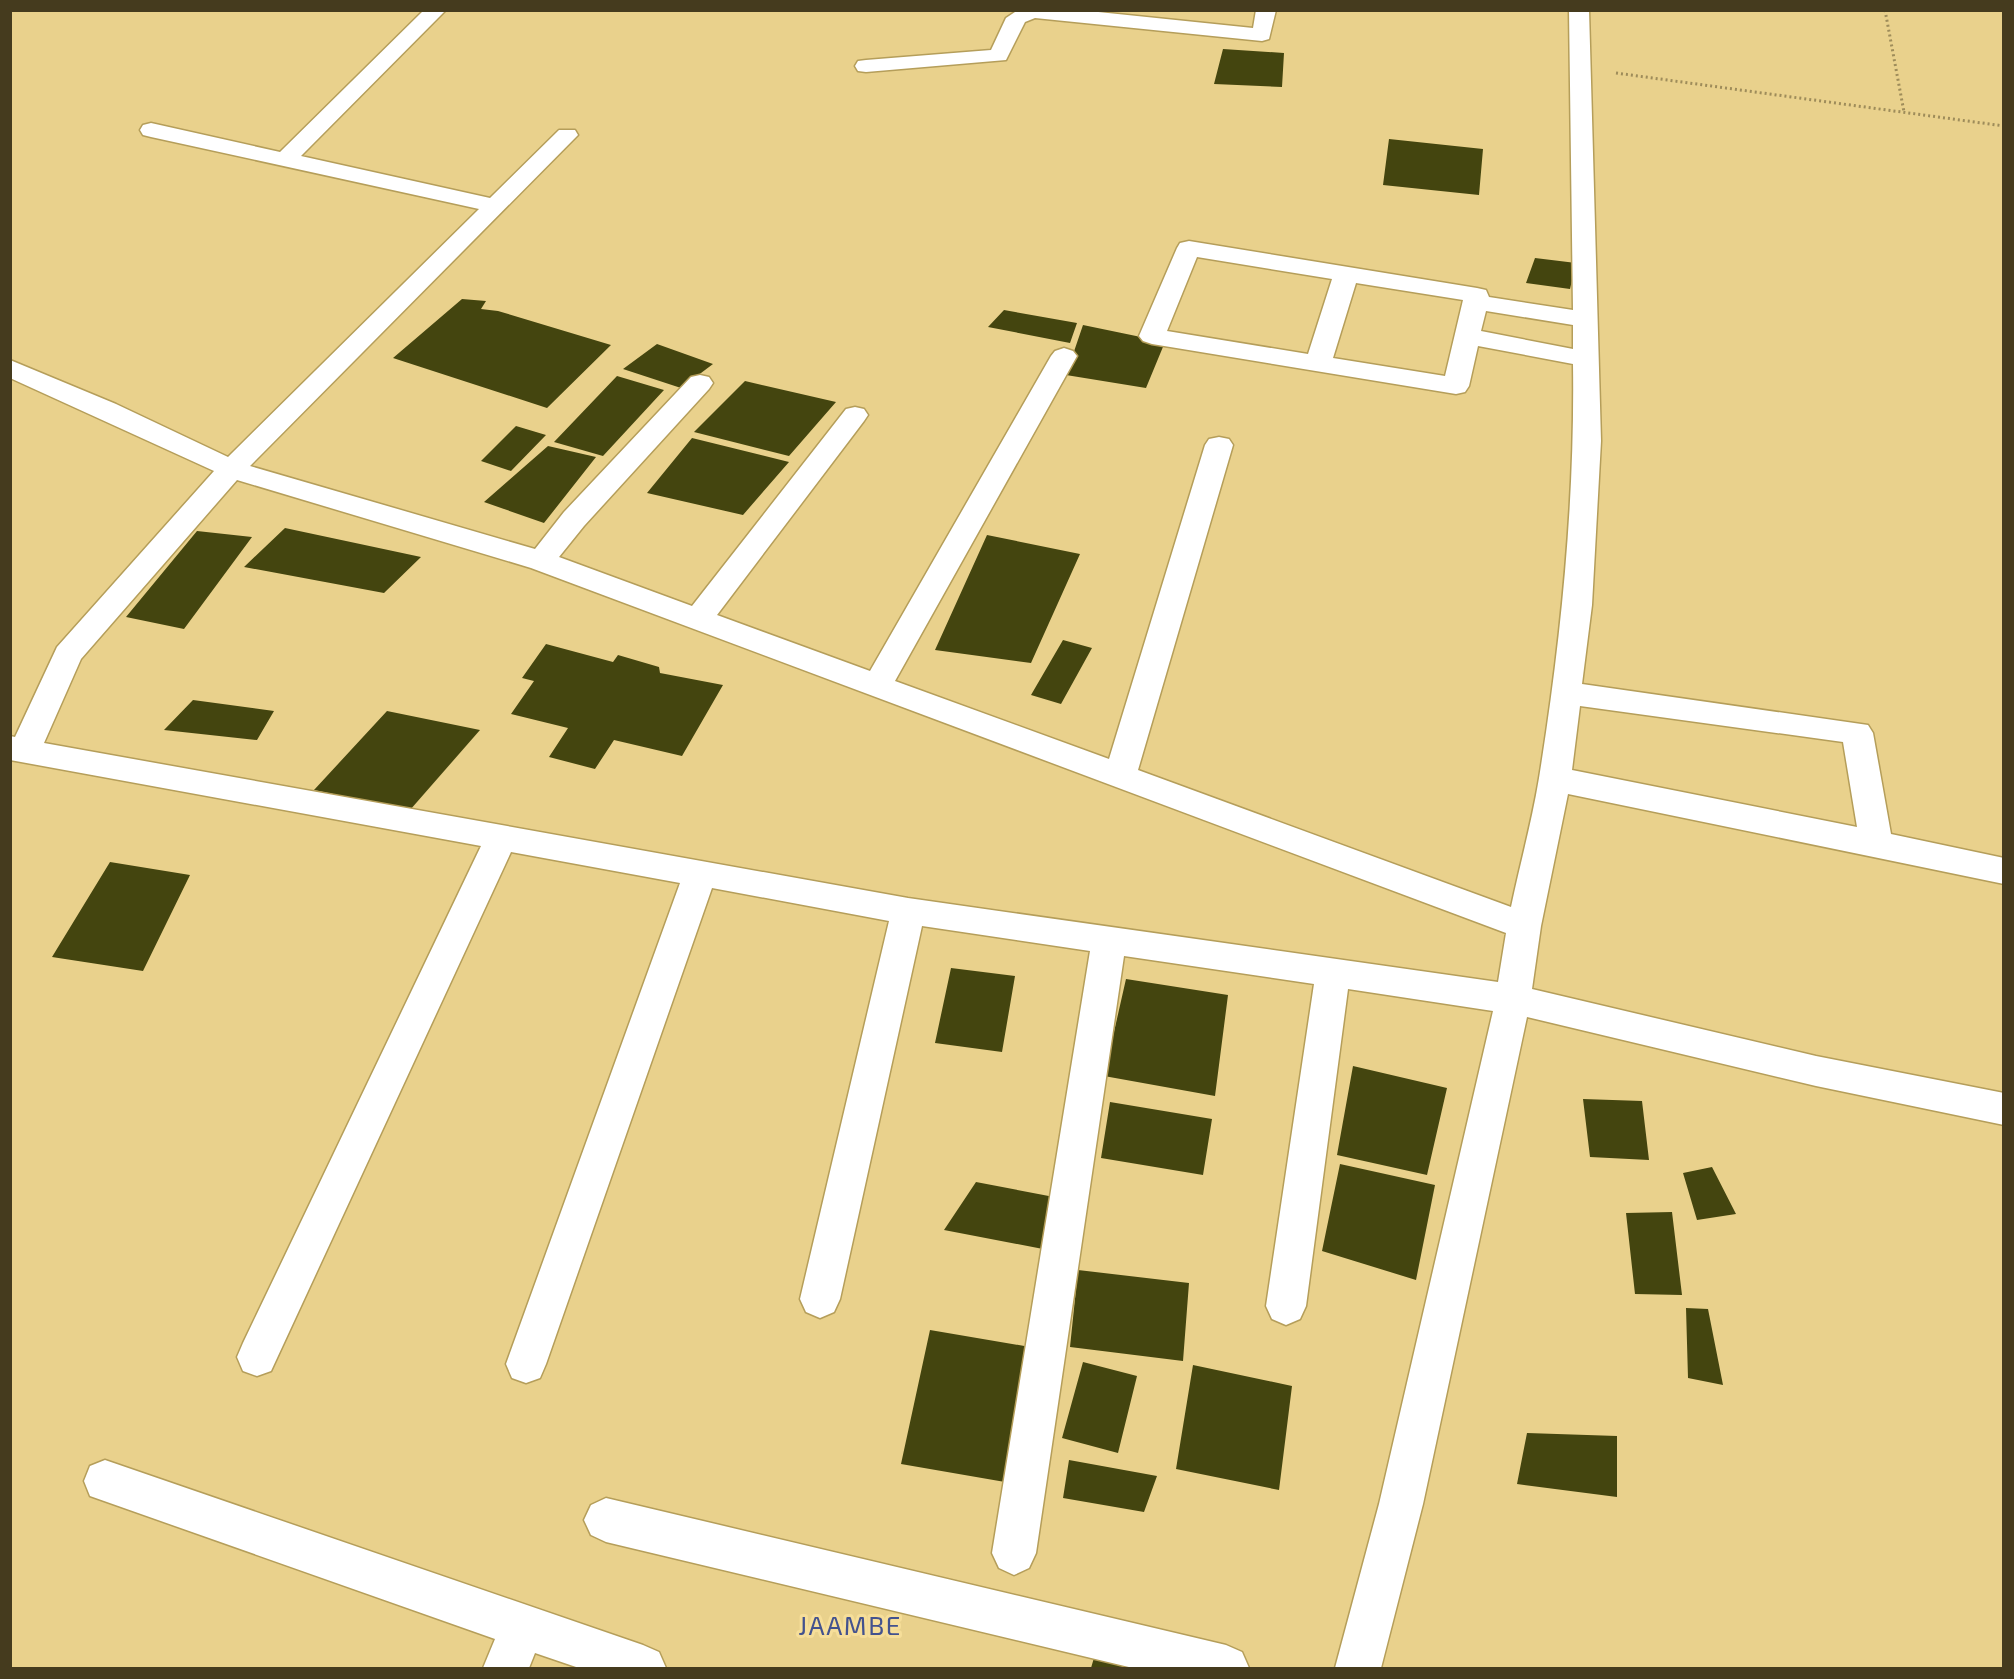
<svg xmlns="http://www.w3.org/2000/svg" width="2014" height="1679" font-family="'Exo 2',sans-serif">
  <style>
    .building { fill: #44450f }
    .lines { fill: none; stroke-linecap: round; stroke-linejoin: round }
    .minor-casing { stroke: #b59e5a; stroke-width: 3 }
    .path { stroke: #9e8c5a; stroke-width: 3; stroke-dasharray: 2 3; stroke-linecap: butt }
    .minor { fill: #fff; fill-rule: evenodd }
    .labels { text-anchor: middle; stroke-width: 6; stroke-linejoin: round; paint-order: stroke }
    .near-quarter-label { font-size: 26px; letter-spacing: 1.5px; fill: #43528e; stroke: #f6de99 }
  </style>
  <rect width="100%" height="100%" fill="#e9d18c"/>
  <!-- building -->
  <path class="building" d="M1223,49L1284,53L1282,87L1214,84Z
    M1389,139L1483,149L1479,195L1383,185Z
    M1535,258L1576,263L1570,289L1526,283Z
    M462,299L486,301L481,309L498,311L611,345L547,408L393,358Z
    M1004,310L1077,323L1070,343L988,327Z
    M1083,325L1165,342L1146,388L1066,375Z
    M657,344L713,364L681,388L623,369Z
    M617,376L664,390L603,456L554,442Z
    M745,381L836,402L789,456L694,432Z
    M516,426L546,435L511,471L481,461Z
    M692,438L789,462L743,515L647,493Z
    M548,446L596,457L544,523L484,502Z
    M285,528L421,557L384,593L244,567Z
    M197,531L252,537L184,629L126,617Z
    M987,535L1080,554L1031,663L935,650Z
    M1063,640L1092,648L1061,704L1031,695Z
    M546,644L613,662L618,655L659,667L660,673L723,685L682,756L614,740L595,769L549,757L568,728L511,714L534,681L522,678Z
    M193,700L274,711L257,740L164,730Z
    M387,711L480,730L410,810L314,790Z
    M110,862L190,875L143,971L52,957Z
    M951,968L1015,976L1002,1052L935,1043Z
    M1126,979L1228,995L1215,1096L1104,1076Z
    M1353,1066L1447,1088L1427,1175L1337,1155Z
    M1583,1099L1642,1101L1649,1160L1590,1157Z
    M1110,1102L1212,1119L1203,1175L1101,1158Z
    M1340,1164L1435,1185L1416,1280L1322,1251Z
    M1712,1167L1736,1214L1697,1220L1683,1173Z
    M976,1182L1054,1197L1043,1249L944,1230Z
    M1672,1212L1682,1295L1635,1294L1626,1213Z
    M1078,1270L1189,1283L1183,1361L1070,1347Z
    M1686,1308L1708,1309L1723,1385L1688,1378Z
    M930,1330L1030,1347L1005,1482L901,1464Z
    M1083,1362L1137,1376L1118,1453L1062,1438Z
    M1193,1365L1292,1386L1279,1490L1176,1469Z
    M1527,1433L1617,1436V1497L1517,1484Z
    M1069,1460L1157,1476L1144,1512L1063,1498Z
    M1096,1651L1166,1668H1091Z"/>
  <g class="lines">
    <!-- minor casing -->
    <g class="minor-casing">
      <path id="minor" d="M424,10H446L301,156L490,198L559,130H575L578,135L250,466L535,549L564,512L691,377L700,375L709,377L713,383L709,389L584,526L559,557L692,606L846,409L855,407L864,409L868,415L864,421L717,615L870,671L1051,356L1055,351L1064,348L1073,351L1077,356L895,681L1109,759L1205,445L1209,439L1219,437L1229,439L1233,445L1138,770L1511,907C1520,864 1532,821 1539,778C1561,641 1575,502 1573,364L1478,346L1469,386L1465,392L1456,394L1152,344L1143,341L1139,336L1177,248L1180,243L1189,241L1477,288L1486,290L1489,297L1573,310L1569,10H1589L1601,441L1592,605L1582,684L1868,725L1873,733L1891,834L2004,858V884L1568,794L1541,926L1532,989L1816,1056L2004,1093V1125L1816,1086L1527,1017L1423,1504L1381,1668H1335L1379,1504L1493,1011L1348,989L1306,1306L1300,1319L1286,1325L1272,1319L1266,1306L1314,984L1124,956L1036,1553L1029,1568L1014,1575L999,1568L992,1553L1090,951L922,926L840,1299L834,1312L820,1318L806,1312L800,1299L889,921L712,888L546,1364L540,1378L526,1383L512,1378L506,1364L680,883L511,852L271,1371L257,1376L243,1371L237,1357L243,1343L481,846L10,760V736L15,737L57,647L214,471L10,378V360L116,404L228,457L479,209L151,137L143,135L140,130L143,125L151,123L280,152ZM1197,257L1332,279L1308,354L1167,331ZM1356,283L1463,300L1445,376L1333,358ZM1486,311L1573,325V349L1481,331ZM237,480L531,568L1506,933L1498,982L908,898L44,743L81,659ZM1580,706L1843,742L1857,827L1572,770Z
        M1018,10H1079L1253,28L1256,10H1276L1269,39L1262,41L1035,18L1025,22L1006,60L866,72L858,71L855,66L858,61L866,60L991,50L1006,18Z
        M105,1460L643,1645L659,1652L666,1668H579L535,1653L529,1668H483L495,1639L90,1496L84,1481L90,1466Z
        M606,1498L1226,1645L1242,1652L1249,1668H1133L606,1542L591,1535L584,1520L591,1505Z"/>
    </g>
    <!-- path -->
    <path class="path" d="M1885,10L1904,112
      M1616,73L2004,126"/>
    <!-- minor -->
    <use href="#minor" class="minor"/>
  </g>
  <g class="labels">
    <!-- near-quarter labels -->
    <g class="near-quarter-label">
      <text x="850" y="1635">JAAMBE</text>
    </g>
  </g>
  <!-- border -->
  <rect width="2014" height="1679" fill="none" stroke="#453b1e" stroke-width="24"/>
</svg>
